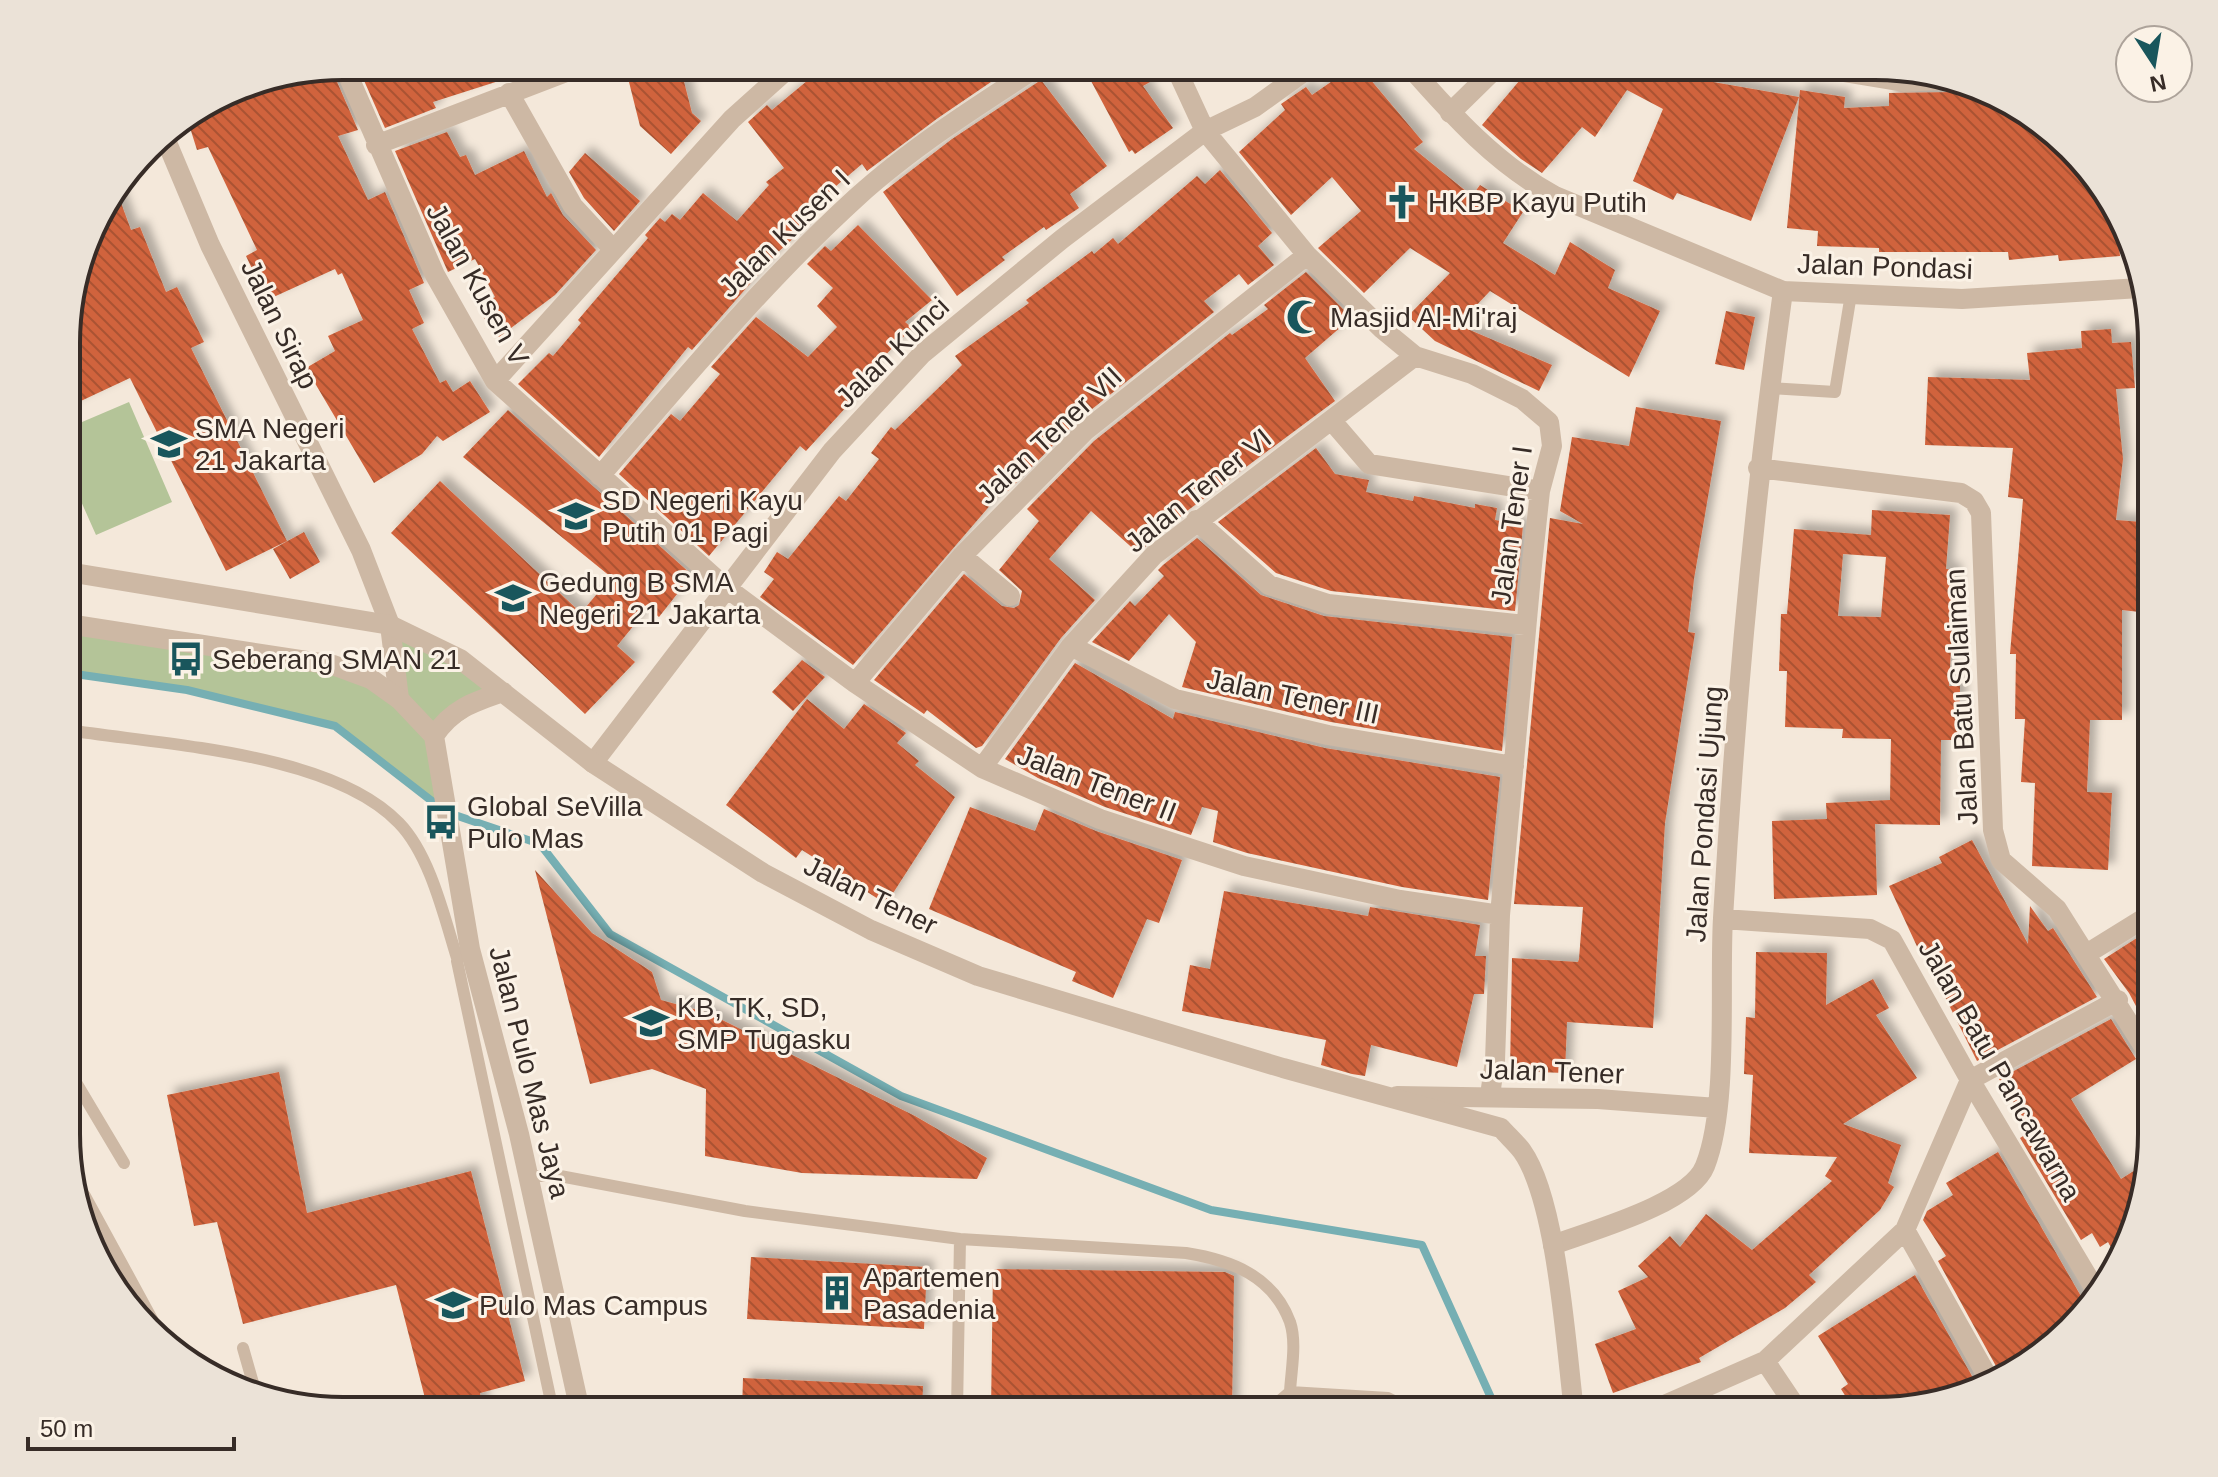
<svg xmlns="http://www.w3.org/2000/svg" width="2218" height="1477" font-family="Helvetica,sans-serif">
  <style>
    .green { fill: #b4c498 }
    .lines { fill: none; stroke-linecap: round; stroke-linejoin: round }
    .stream { stroke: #76afb3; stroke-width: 8 }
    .building { fill: url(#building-back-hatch); fill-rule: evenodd; filter: url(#shadow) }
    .service { stroke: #cdb8a4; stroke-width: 12 }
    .minor { stroke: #cdb8a4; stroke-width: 20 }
    .tertiary { stroke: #cdb8a4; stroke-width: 20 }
    .labels { text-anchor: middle; stroke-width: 6; stroke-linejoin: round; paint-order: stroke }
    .poi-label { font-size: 28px; fill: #372c27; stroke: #fbf2e6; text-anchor: start }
    .street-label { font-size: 28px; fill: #372c27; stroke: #fbf2e6 }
    .rim { fill: none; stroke: #372c27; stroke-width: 4 }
  </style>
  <defs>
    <pattern id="building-back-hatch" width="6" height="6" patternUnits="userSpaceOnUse" patternTransform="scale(2)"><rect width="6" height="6" fill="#d0633c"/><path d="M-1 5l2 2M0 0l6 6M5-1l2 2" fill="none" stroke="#aa5232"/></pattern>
    <filter id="shadow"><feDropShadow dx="7" dy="-7" stdDeviation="4" flood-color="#0004"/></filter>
  </defs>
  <rect width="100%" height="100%" fill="#f4e8da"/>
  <!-- green -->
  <path class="green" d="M129,402L172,502L96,535L68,472V428Z
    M68,624L333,665L399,698L390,625L503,692L435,739L446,812L335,726L187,690L68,672Z"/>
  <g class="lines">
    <!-- stream -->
    <path class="stream" d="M68,673L187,690L335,726L446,812L540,844L610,934L901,1096L1211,1210L1422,1245L1497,1411"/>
  </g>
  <!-- building -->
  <path class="building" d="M529,66L530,71L433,102L436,108L385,128L358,67Z
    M625,66H680L692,113L701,121L671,154L640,126Z
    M825,66L1013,67L938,118L867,171L862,164L796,220L805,228L777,253L692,350L688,347L599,457L518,384L549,353L553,356L581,323L578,320L648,238L645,235L660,218L665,222L672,214L680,220L703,193L737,221L769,185L766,182L784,168L748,122L767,105L772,110Z
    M1083,66H1162L1164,74L1143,86L1173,128L1135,154L1132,150L1129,152Z
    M1354,66H1359L1423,142L1414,149L1472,196L1480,185L1523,212L1503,243L1555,275L1570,242L1615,270L1608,288L1660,311L1629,377L1490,291L1458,325L1552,365L1539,391L1435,341L1408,316L1450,273L1410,248L1364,293L1318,248L1361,211L1332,177L1291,215L1239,152L1285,110L1281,104L1306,87L1312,95Z
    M1537,66H1694L1716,74L1713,82L1799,97L1751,221L1677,193L1673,200L1633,181L1663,109L1627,90L1595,137L1582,127L1542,173L1521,159L1482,125L1525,74L1528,77Z
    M310,73L313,81L334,75L358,130L338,136L368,200L385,192L424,283L409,290L424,323L412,329L440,383L446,380L453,392L470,381L490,412L443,441L437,436L422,454L374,483L306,368L335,351L328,336L363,320L342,273L338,275L335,269L267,300L246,256L257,250L208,147L197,150L187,118L238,87Z
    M1041,80L1107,166L1070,194L1079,208L1046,230L1044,227L1002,257L1005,260L957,296L883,192L952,139Z
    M1966,82L2029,113L2115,205L2120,256L2059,261L2058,255L2009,260L2008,252H1879V248L1817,246L1818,231L1787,228L1800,90L1845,97L1844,108L1889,106V93L1955,92Z
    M447,132L460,157L466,155L475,175L524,151L547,197L551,193L563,215L596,250L555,295L499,337L478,310L495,297L475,259L448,272L395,151Z
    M585,153L640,201L614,231L584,198L569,172Z
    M1220,170L1272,233L1258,246L1274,265L1248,285L1239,274L1204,301L1214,312L1077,421L1008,491L1005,488L853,665L760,597L774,579L764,572L777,552L788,559L839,496L846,501L879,459L871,453L891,427L895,430L962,365L955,356L1029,303L1026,300L1092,251L1094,254L1113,238L1118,244L1197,176L1205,184Z
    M117,192L131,230L140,227L166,292L177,287L204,342L191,348L287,541L226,571L130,378L68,407V308L95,220Z
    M858,225L932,300L905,322L912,328L854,387L860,392L806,451L800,446L709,556L619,474L671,414L680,421L720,374L711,367L756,317L808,357L837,327L817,306L833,288L807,264L825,246L831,251Z
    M1306,272L1346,312L1337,320L1342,326L1305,358L1335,401L1187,511L1138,553L1091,511L1049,559L1095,600L1061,638L982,746L976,748L927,710L924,714L874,680L964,574L1002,606L1014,608L1019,605L1022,591L999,570L1039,521L1027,509L1094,441L1230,333L1232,335L1268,309L1264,305Z
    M1726,311L1755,317L1744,370L1715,364Z
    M2111,329L2112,343L2131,342L2135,388L2116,389L2123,459L2116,520L2142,522L2138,568L2151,570L2148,613L2122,610V720H2090L2087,792L2112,793L2108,870L2032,866L2035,783L2021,782L2025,719H2015L2016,654H2010L2023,499L2008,497L2013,448L1925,445L1928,377L2030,380L2027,353L2082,348L2081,331Z
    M1636,407L1721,421L1694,579L1688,632L1695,633L1665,823L1653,1028L1567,1022L1565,1073L1510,1071L1512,958L1578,962L1579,959L1583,907L1514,904L1550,518L1583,524L1560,511L1572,437L1629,446Z
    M508,410L692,575L659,617L648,608L617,646L635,662L585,714L391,533L440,481L581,613L611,577L463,457Z
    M1316,448L1335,474L1369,480L1366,492L1413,501L1414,496L1475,508V504L1497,508L1495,520L1523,525L1515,611L1331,591L1276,573L1218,522Z
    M1872,510L1950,515L1946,569L1955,570L1949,686H1960L1959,740H1941L1940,825L1875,824L1877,895L1774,899L1772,821L1827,819L1826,803L1890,800L1891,739L1842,738L1843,729L1785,727L1787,671H1779L1781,614H1787L1794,529L1871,535ZM1843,554L1886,557L1881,617L1838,616Z
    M304,532L320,562L290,579L273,549Z
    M1197,538L1261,595L1324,616L1512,637L1502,751L1331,722L1182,687L1196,642L1169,614L1129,661L1092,642L1130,601L1135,606L1164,576L1158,570L1163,565Z
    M802,660L825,677L793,711L772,692Z
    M1075,663L1173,719L1175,712L1325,748L1500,777L1488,900L1402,887L1247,853L1213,842L1218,811L1202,807L1191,835L1105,807L1038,778L1005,759Z
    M807,699L844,729L864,704L906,733L897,743L919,761L915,765L955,797L886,904L802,850L796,858L726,805Z
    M970,807L1035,831L1044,809L1096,831L1182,860L1159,923L1147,919L1113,998L1072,981L1076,972L929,909Z
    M1972,840L2028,944L2030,906L2048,931L2053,928L2097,997L1977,1061L1943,993L1948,991L1929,952L1921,955L1889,886L1942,863L1939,857Z
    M535,870L592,933L652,972L661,1000L708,1013L915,1116L987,1158L977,1179L802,1173L705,1156L706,1089L652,1069L590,1084Z
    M1224,891L1368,916L1370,907L1480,925L1475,956H1486L1484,994H1474L1457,1067L1371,1045L1365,1076L1352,1074L1321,1065L1326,1040L1182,1011L1190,965L1210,969Z
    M2151,929V1034L2129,993L2104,959Z
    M1756,952L1827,953L1826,1005L1873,979L1889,1008L1876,1015L1917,1078L1843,1124L1901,1145L1888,1183L1894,1187L1880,1210L1809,1275L1816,1282L1785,1308L1699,1358L1701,1362L1613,1393L1595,1344L1636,1329L1618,1291L1648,1277L1638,1266L1670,1236L1680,1247L1706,1214L1752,1250L1832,1181L1825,1176L1837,1157L1749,1153L1753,1075L1744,1074L1746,1017L1755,1018Z
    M2111,1019L2136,1059L2071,1099L2121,1179L2148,1162L2116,1256L2108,1242L2100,1247L2092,1233L2081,1240L2020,1138L2028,1133L2025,1128L2028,1126L1999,1079Z
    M279,1072L307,1213L471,1171L525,1381L480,1393L483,1411H458L455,1399L427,1406L396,1285L243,1324L217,1222L194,1226L167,1095Z
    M1998,1152L2086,1305L2013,1374L2002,1377L1938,1261L1946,1256L1923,1220L1927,1211L1953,1195L1946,1183Z
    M751,1257L927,1267L924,1329L747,1319Z
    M993,1269L1225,1272L1234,1276L1232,1411H991Z
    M1915,1275L1977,1385L1892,1410H1854L1841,1389L1848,1384L1818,1336Z
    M743,1378L923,1386L922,1411H742Z"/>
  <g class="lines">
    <!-- service -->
    <path class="service" d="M1769,388L1835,392L1851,294
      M68,730C163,745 331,752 399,823C430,855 444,916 457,958
      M460,954L457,961L553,1411
      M68,1069L124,1163
      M528,1176H560L745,1211L960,1239L1186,1253C1231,1260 1273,1276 1290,1322C1297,1343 1291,1371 1290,1392L1388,1398L1414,1411
      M73,1183L85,1196L159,1332
      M243,1348L257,1397
      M957,1411L960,1239
      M1268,1411L1290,1392"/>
    <!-- minor -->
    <path class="minor" d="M344,66L435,275L495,381L724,586L855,683L982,768L1100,819L1244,866L1400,900L1500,915
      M1175,66L1205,131L1307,255L1381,328L1415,356L1472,374L1522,399L1549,422L1552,446L1540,491L1532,565L1500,915L1495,1061L1490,1095
      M1807,66L1904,82L1954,79
      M509,93L573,206L612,248
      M1450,113L1498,66
      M163,133L210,245L361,550L390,625L399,699
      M376,145L582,66
      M495,381L732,119L791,66
      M1332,421L1369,464L1540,491
      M1758,468L1961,493L1974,501L1981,513L1993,830L2001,860L2057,909L2151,1058
      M600,476C683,380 763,283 856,198C911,148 977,106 1039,66
      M1196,520L1269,585L1328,604L1525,625
      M962,556L1010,596
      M1071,646L1175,699L1328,735L1514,766
      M855,683L962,556L1085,431L1307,255
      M593,763L832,451L922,354L1062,239L1205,131L1255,107L1312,66
      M982,768L1071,646L1154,555L1415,356
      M1723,919L1870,929L1892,940L1970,1080L2098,1294
      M2088,953L2151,914
      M1397,1096L1598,1099L1717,1108
      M1905,1230L1990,1381
      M1553,1245C1590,1231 1690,1204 1705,1166C1729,1106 1719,986 1723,918C1735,709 1754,499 1783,291
      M1765,1361L1798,1410
      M1651,1411L1765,1361L1905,1230L1970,1080L2118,1000"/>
    <!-- tertiary -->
    <path class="tertiary" d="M1409,66C1453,116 1496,164 1555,196L1783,291L1962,299L2140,288
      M68,572L390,625L460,659L593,763L763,873L871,930L978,976L1283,1068L1501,1128C1508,1136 1516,1143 1522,1151C1557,1200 1566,1347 1574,1411
      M68,624L333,665L371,679L399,699L434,736L470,949L519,1134L580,1411
      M434,736C452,709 473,702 503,692"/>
  </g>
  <!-- icons -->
  <defs>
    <g id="church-bare" transform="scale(2.76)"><path d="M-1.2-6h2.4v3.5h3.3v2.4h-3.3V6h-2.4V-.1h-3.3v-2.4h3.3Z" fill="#19565c" stroke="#fbf2e6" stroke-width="2.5" paint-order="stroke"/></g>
    <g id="mosque-bare" transform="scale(2.76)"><path d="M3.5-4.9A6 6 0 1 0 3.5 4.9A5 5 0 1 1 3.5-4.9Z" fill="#19565c" stroke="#fbf2e6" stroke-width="2.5" paint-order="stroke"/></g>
    <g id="school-bare" transform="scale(2.76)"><path d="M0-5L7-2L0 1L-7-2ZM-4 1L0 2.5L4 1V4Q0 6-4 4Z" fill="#19565c" stroke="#fbf2e6" stroke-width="2.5" paint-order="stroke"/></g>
    <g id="bus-bare" transform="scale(2.76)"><path d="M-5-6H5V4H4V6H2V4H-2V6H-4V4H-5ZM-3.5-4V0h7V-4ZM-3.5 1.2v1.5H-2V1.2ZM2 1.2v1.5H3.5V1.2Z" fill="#19565c" stroke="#fbf2e6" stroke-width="2.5" paint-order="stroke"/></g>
    <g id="building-bare" transform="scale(2.76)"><path d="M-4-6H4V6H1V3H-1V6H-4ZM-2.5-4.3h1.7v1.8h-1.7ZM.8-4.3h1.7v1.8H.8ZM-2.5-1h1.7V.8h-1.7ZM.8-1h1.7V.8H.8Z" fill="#19565c" stroke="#fbf2e6" stroke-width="2.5" paint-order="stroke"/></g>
    <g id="university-bare" transform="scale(2.76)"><path d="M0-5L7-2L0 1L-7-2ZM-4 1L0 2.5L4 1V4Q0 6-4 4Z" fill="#19565c" stroke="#fbf2e6" stroke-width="2.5" paint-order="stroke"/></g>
  </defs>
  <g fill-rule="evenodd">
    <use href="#church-bare" x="1402" y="202"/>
    <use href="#mosque-bare" x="1304" y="317"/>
    <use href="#school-bare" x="169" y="444"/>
    <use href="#school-bare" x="576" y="516"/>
    <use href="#school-bare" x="513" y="598"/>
    <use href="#bus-bare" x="186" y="659"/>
    <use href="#bus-bare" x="441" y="822"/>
    <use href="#school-bare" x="651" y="1023"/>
    <use href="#building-bare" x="837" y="1293"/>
    <use href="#university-bare" x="453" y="1305"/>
  </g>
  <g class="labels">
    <!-- poi labels -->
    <g class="poi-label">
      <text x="1428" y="212">HKBP Kayu Putih</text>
      <text x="1330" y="327">Masjid Al-Mi'raj</text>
      <text x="195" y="438">SMA Negeri<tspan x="195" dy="32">21 Jakarta</tspan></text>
      <text x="602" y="510">SD Negeri Kayu<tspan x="602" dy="32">Putih 01 Pagi</tspan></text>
      <text x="539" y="592">Gedung B SMA<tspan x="539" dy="32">Negeri 21 Jakarta</tspan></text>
      <text x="212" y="669">Seberang SMAN 21</text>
      <text x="467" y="816">Global SeVilla<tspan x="467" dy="32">Pulo Mas</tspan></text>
      <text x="677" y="1017">KB, TK, SD,<tspan x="677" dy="32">SMP Tugasku</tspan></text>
      <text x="863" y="1287">Apartemen<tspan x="863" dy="32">Pasadenia</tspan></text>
      <text x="479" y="1315">Pulo Mas Campus</text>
    </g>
    <!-- street labels -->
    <g class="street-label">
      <text transform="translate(784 233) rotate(-44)" y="10">Jalan Kusen I</text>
      <text transform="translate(1885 266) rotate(2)" y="10">Jalan Pondasi</text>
      <text transform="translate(478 284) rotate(61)" y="10">Jalan Kusen V</text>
      <text transform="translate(280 324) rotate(64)" y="10">Jalan Sirap</text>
      <text transform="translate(892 352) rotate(-44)" y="10">Jalan Kunci</text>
      <text transform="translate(1049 435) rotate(-43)" y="10">Jalan Tener VII</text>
      <text transform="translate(1198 490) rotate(-39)" y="10">Jalan Tener VI</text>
      <text transform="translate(1511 525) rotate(-82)" y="10">Jalan Tener I</text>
      <text transform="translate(1293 696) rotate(12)" y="10">Jalan Tener III</text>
      <text transform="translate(1961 697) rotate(-93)" y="10">Jalan Batu Sulaiman</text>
      <text transform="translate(1097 783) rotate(21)" y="10">Jalan Tener II</text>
      <text transform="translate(1704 814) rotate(-86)" y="10">Jalan Pondasi Ujung</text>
      <text transform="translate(871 895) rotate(26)" y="10">Jalan Tener</text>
      <text transform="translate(2000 1070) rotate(60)" y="10">Jalan Batu Pancawarna</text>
      <text transform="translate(1552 1071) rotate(2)" y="10">Jalan Tener</text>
      <text transform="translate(530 1072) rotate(76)" y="10">Jalan Pulo Mas Jaya</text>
    </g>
  </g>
  <!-- crop -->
  <path d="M0 0H2218V1477H0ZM343 80H1875A263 263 0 0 1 2138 343V1134A263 263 0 0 1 1875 1397H343A263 263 0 0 1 80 1134V343A263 263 0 0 1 343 80Z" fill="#ebe2d7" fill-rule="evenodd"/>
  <path class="rim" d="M343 80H1875A263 263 0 0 1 2138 343V1134A263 263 0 0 1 1875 1397H343A263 263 0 0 1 80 1134V343A263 263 0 0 1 343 80Z"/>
  <!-- north arrow -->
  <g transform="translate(2154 64) rotate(168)"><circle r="38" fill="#fbf2e6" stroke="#ada39a" stroke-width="2"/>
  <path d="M0-6L14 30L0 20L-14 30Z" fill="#19565c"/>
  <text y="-12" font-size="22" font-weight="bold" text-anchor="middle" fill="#372c27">N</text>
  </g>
  <!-- scale -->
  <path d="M28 1437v12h206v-12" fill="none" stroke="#372c27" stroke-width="4"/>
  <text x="40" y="1437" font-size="24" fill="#372c27" stroke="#fbf2e6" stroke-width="6" paint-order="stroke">50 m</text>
</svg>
